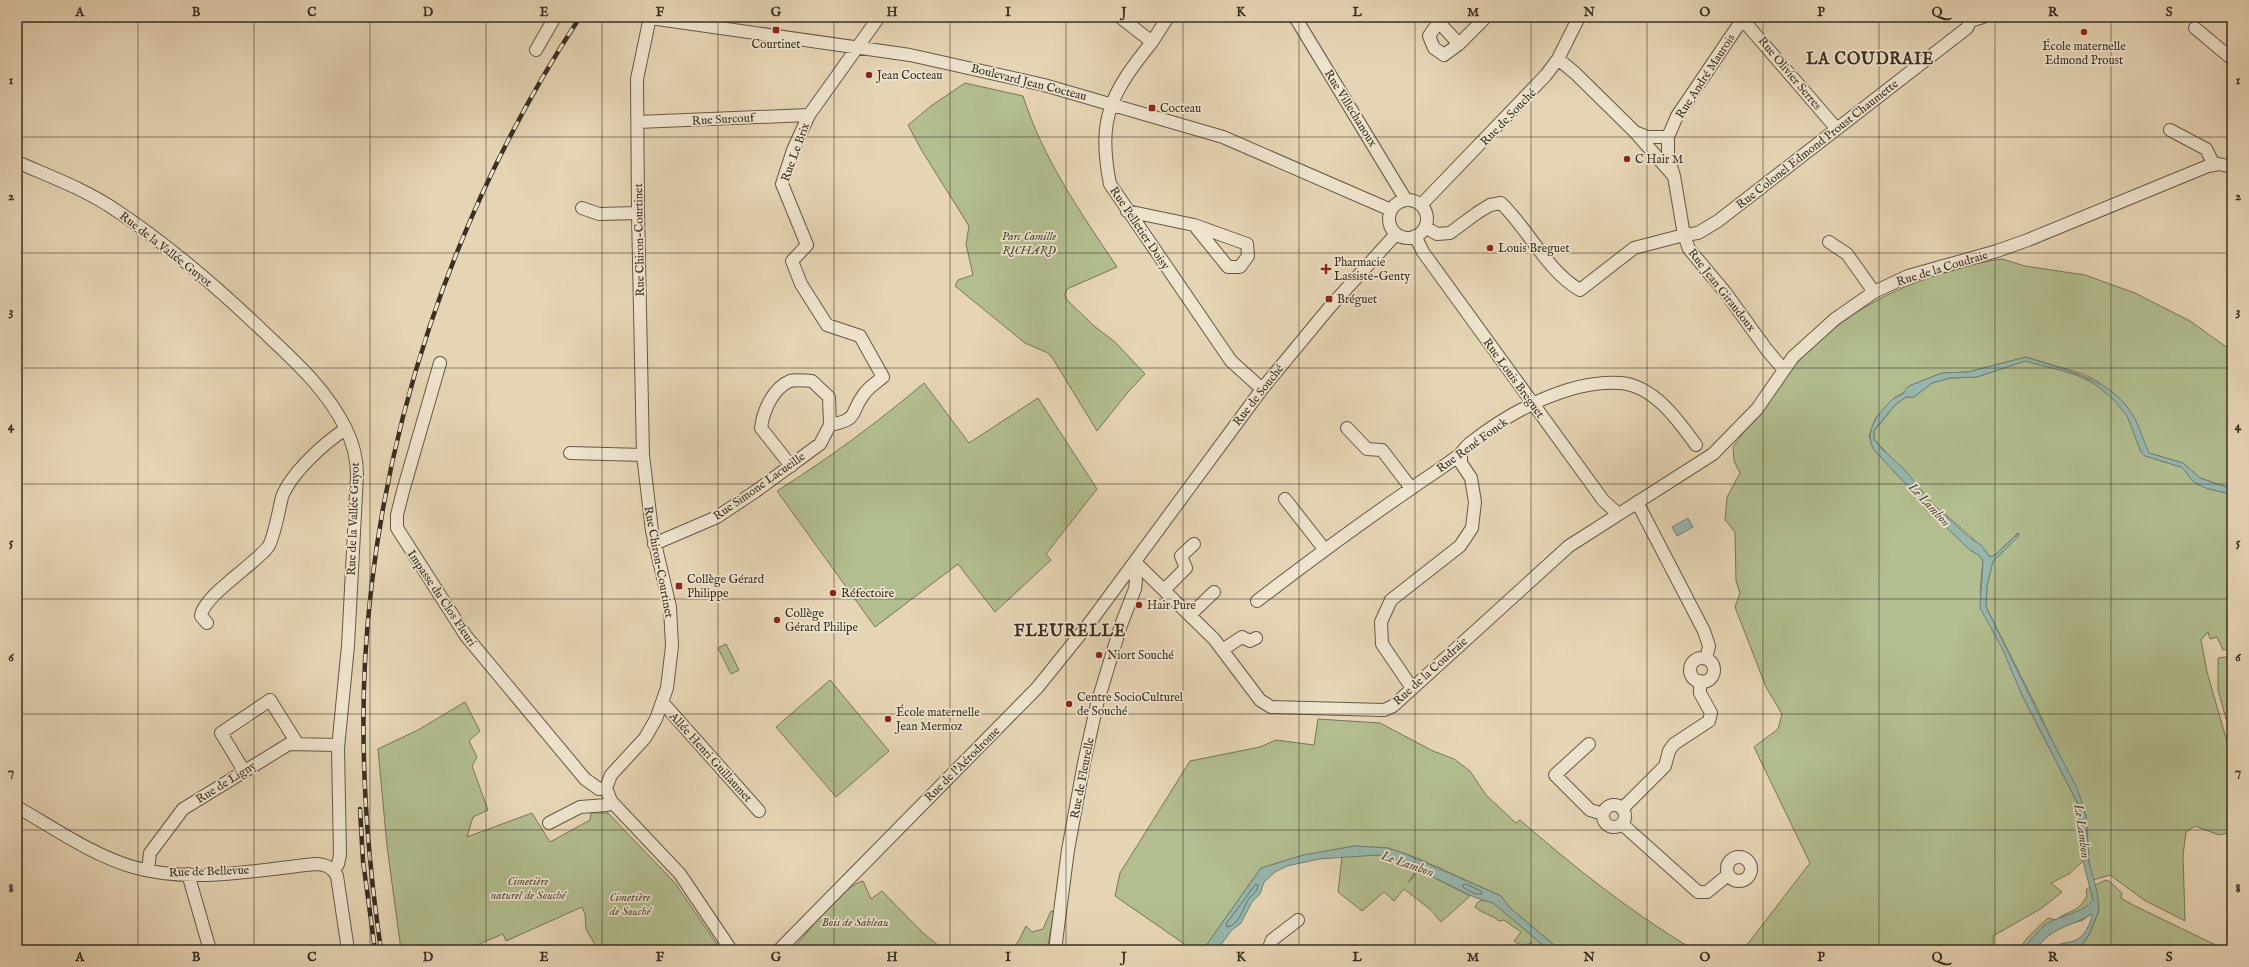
<svg xmlns="http://www.w3.org/2000/svg" width="2249" height="967" font-family="'IM FELL English',serif">
  <style>
    .green { fill: #b2be8f; stroke: #767659 }
    .water { fill: #96b8af; stroke: #718177 }
    .lines { fill: none; stroke-linecap: round; stroke-linejoin: round }
    .shore { stroke: #687469; stroke-width: 1 }
    .minor-casing { stroke: #645847; stroke-width: 14 }
    .minor { stroke: #efe4ce; stroke-width: 12 }
    .rail-casing { stroke: #392f23; stroke-width: 4.5 }
    .rail { stroke: #efe4ce; stroke-width: 3; stroke-dasharray: 9; stroke-linecap: butt }
    .grid { fill: none; stroke: #392f23; stroke-width: 1; stroke-opacity: 0.55 }
    .poi-dot { fill: #8f2418; stroke: #efe4ce; stroke-width: 1.5 }
    .labels { text-anchor: middle; stroke-width: 3.5; stroke-linejoin: round; paint-order: stroke }
    .poi-label { font-size: 12px; fill: #392f23; stroke: #efe4ce; text-anchor: start }
    .street-label { font-size: 12px; fill: #392f23; stroke: #efe4ce }
    .park-label { font-size: 12px; font-style: italic; fill: #514c39; stroke: #efe4ce }
    .water-label { font-size: 13px; font-style: italic; fill: #4c4a3f; stroke: #efe4ce }
    .district-label { font-size: 16px; font-weight: bold; letter-spacing: 1px; fill: #392f23; stroke: #efe4ce }
    .neatline { fill: none; stroke: #392f23; stroke-width: 1.5 }
    .grid-label { font-size: 13px; text-anchor: middle; font-weight: bold; fill: #392f23 }
  </style>
  <rect width="100%" height="100%" fill="#e6d5b4"/>
  <filter id="stains"><feTurbulence type="fractalNoise" baseFrequency=".005" numOctaves="4"/><feColorMatrix values="0 0 0 0 .2 0 0 0 0 .09 0 0 0 0 .02 0 0 0 .5 -.17"/></filter>
  <radialGradient id="worn" r=".72"><stop offset=".6" stop-color="#630" stop-opacity="0"/><stop offset="1" stop-color="#630" stop-opacity=".3"/></radialGradient>
  <!-- green -->
  <path class="green" d="M965,83L1023,96C1043,159 1081,213 1117,267L1067,289L1065,295L1067,300L1094,326L1115,342L1145,374L1128,392L1097,431L1053,359L1048,353L1025,343L955,286L958,280L973,275L966,244L969,226L922,151L908,125L931,106Z
    M2002,259L2025,266L2085,275L2135,293L2190,321L2232,351V489L2200,478L2183,463L2149,453L2126,405L2097,381L2083,374L2026,357L1968,372L1942,373L1909,386L1905,392L1894,398L1875,419L1869,436L1874,450L1920,499L1927,511L1939,520L1970,550L1979,555L1983,561L1980,592L2022,695L2078,804L2083,861L2069,874L2051,883L2062,892L2042,908L1993,936L1994,950H1743L1810,863L1754,747L1778,729L1782,714L1766,687L1735,607L1740,593L1736,581L1735,532L1725,520L1727,497L1740,473L1734,461L1733,447C1751,423 1768,396 1787,374C1833,320 1887,288 1955,270C1971,265 1986,261 2002,259Z
    M2025,361C2064,370 2107,379 2128,417C2134,428 2137,440 2141,452L2145,456L2181,467C2186,470 2187,475 2191,479C2203,489 2217,491 2232,494V649L2223,650L2217,637L2210,639L2208,632L2201,640L2207,672L2232,759V832L2219,835L2195,826L2186,832L2183,855L2185,921L2144,900L2110,875L2093,880L2089,863L2086,816L2039,712L1986,607L1987,586L1993,561L2018,537V533L1995,555L1990,557C1978,541 1960,528 1945,514L1940,512L1874,439V431L1896,404L1906,397H1914L1932,383L1950,378L1977,377Z
    M924,383L969,443L1038,398L1097,489L1046,554L1051,560L995,612L958,564L875,627L777,491C829,458 877,423 924,383Z
    M726,644L739,670L731,674L718,648Z
    M2232,656V740L2218,690V658Z
    M830,680L889,751L836,797L776,727Z
    M465,702L480,731L469,741L477,757L472,766L488,810L473,817L467,837L532,813L550,842L590,820L591,813H608L675,883L721,950H598L586,929L585,914L582,907L506,941L503,934L465,950H401L387,846L378,749L418,730Z
    M1318,719L1380,723L1433,751L1454,759L1470,771L1486,795L1516,823L1520,820C1574,867 1632,913 1694,950H1560L1509,907L1501,896L1417,858L1388,848L1355,846L1304,855L1261,868L1203,950H1193L1115,896L1120,873L1190,761L1260,747L1276,740L1314,745Z
    M1377,855L1398,860L1417,869L1408,883L1419,870L1470,896L1441,922L1431,910L1404,889L1394,901L1384,892L1362,911L1338,892L1342,857Z
    M2106,880L2109,881L2122,893L2121,898L2133,905L2226,950H2078L2089,935L2099,910L2095,885Z
    M863,881L871,899L882,891L923,933L944,950H792C807,933 843,885 863,881Z
    M2090,887L2094,904L2092,913L2083,920L2054,929L2034,950H2018L2029,936L2048,918L2056,920C2070,909 2077,914 2087,896L2086,890Z
    M1482,900L1493,903L1549,950H1534L1531,943C1524,945 1520,946 1514,941L1521,932L1504,920L1499,921C1492,915 1483,914 1475,907L1478,902Z
    M1051,911L1054,912L1047,950H1011L1018,942L1026,926L1032,932L1043,929Z"/>
  <!-- water -->
  <path class="water" d="M2026,357C2067,372 2114,377 2136,421C2141,431 2144,443 2149,453L2183,463L2200,478L2232,489V494C2220,491 2203,490 2193,481C2188,477 2187,471 2181,467L2145,456L2141,452L2127,416L2114,400L2095,384L2082,376L2025,361L1977,377L1950,378L1932,383L1914,397H1906L1896,404L1874,430V439L1881,448L1907,472L1931,503L1970,538L1981,545L1990,557L1995,555L2019,533L2018,537L1993,561L1987,586L1986,607L2043,723L2077,788L2086,816L2089,863L2097,891L2099,910L2089,935L2078,950H2051C2058,942 2065,944 2074,941C2083,939 2092,922 2092,914C2070,927 2053,926 2035,950H2023C2030,941 2037,931 2046,924C2061,915 2082,914 2093,900L2083,861L2078,804L2022,695L2002,648L1980,608L1983,561L1979,555L1970,550L1939,520L1927,511L1920,499L1874,450C1863,431 1879,412 1893,399C1896,397 1901,396 1904,393C1906,391 1905,388 1909,386L1942,373L1968,372Z
    M1688,518L1693,527L1677,536L1672,527Z
    M1355,846L1388,848L1403,853L1501,896L1509,907L1560,950H1549L1493,903L1474,897L1398,860L1377,855L1319,859L1287,866L1275,872L1264,882L1260,894L1252,902L1241,923L1231,931L1217,950H1203L1261,868L1304,855Z"/>
  <g class="lines">
    <!-- shore -->
    <path class="shore" d="M1258,885C1258,892 1251,895 1248,900C1242,909 1240,925 1227,927L1226,924L1255,885Z
      M1463,885L1466,884L1481,891L1482,894H1475L1464,888Z"/>
    <!-- minor casing -->
    <g class="minor-casing">
      <path id="minor" d="M650,17L637,79L638,213L643,455L652,531L670,607L672,646L667,688L656,719L645,738L611,775L606,788L611,801L680,874L731,950
        M1120,17L1152,42C1111,93 1097,118 1110,184L1231,361L1262,389
        M1295,17L1406,200
        M1434,17L1459,44
        M650,18L910,55L1044,85L1223,137L1391,210
        M1743,20L1836,128
        M1970,21L1983,17
        M1438,23L1429,36L1434,48L1444,55L1459,44L1483,20
        M2195,28L2232,59
        M1152,42L1168,17
        M536,50L555,17
        M1558,59L1575,73L1635,132L1672,174
        M638,122L809,115
        M2170,130L2206,149L2214,165
        M1635,132L1647,137H1668V156L1674,176L1684,235L1689,249L1725,292L1767,350L1784,370
        M1668,137L1677,116L1744,17
        M17,162C51,177 87,190 117,211C170,246 218,288 264,332C295,361 327,390 346,429C353,443 357,459 357,475L348,646L338,748L340,855L338,864L334,870
        M1389 219a19 19 0 1 1 38 0a19 19 0 1 1-38 0Z
        M1421,205L1546,75L1558,59L1579,17
        M582,208L599,214L638,213
        M1127,211L1194,225L1247,244L1248,256L1240,267H1228L1194,225
        M1425,227L1437,234L1450,233L1477,213L1490,205L1501,203C1529,230 1547,271 1580,290L1634,248L1684,235L1698,233L1718,221L1967,28L1970,21
        M1415,236L1423,252L1603,500L1618,514
        M1829,242L1847,254L1874,292
        M440,363L403,491L397,515V528L466,636L585,779L599,789L606,788
        M830,425C860,419 849,414 864,394C869,387 877,382 883,377L860,336L827,325L801,284L792,261L807,245L782,184L793,150L809,115L879,17
        M1347,428L1367,449L1382,450L1411,488
        M570,453L643,455
        M791,466L761,428C763,411 773,388 790,381C796,379 806,381 812,381L829,397L830,425
        M1285,499L1325,550
        M1637,502L1704,631L1709,646L1706,659
        M654,544L717,517L756,491L820,444L830,425
        M1135,562L1214,639L1260,700L1271,707L1384,710L1393,706L1569,546L1713,454L1757,409L1793,357L1835,319L1874,292L1908,276L1997,251L2028,240L2208,166L2219,164L2232,167
        M1164,590L1186,568L1181,556L1194,544
        M1257,601C1308,562 1359,524 1412,488C1427,477 1444,467 1459,455C1463,452 1465,447 1469,444C1508,413 1569,379 1621,383C1654,386 1678,420 1696,445
        M1190,615L1214,592
        M207,623L201,616C203,596 254,565 268,547C274,539 279,509 282,497C291,473 325,442 346,429
        M1222,650L1242,637L1250,641L1256,638
        M1690 670a12 12 0 1 1 24 0a12 12 0 1 1-24 0Z
        M1412,688L1382,644L1381,622L1391,600L1460,546L1472,528L1475,502L1471,478L1461,463V454
        M663,703L759,811
        M1589,744L1555,775L1590,810L1603,814
        M244,771L221,733L270,700L297,743
        M1603 816a11 11 0 1 1 22 0a11 11 0 1 1-22 0Z
        M17,807C54,828 92,855 133,867C191,884 257,870 315,864C325,864 332,867 337,876L348,950
        M1622,809L1665,766L1669,751L1674,744L1709,721L1711,713L1700,693V681
        M549,823L580,807L607,805L611,801
        M1622,824L1698,892H1707L1728,875
        M1727 869a12 12 0 1 1 24 0a12 12 0 1 1-24 0Z
        M148,870L150,853L183,809L289,744L338,745
        M188,874L210,950
        M779,950L1037,688L1091,621L1262,389L1329,308L1396,234
        M1055,950L1068,850L1084,763L1097,704L1121,625L1135,589L1136,580L1132,566
        M1268,950L1272,940L1298,920"/>
    </g>
    <!-- minor -->
    <use href="#minor" class="minor"/>
    <!-- rail casing -->
    <g class="rail-casing">
      <path id="rail" d="M360,809L363,861L375,950
        M381,950C367,854 360,758 365,661C378,432 454,209 580,17"/>
    </g>
    <!-- rail -->
    <use href="#rail" class="rail"/>
  </g>
  <!-- grid -->
  <path class="grid" d="M138,17V950M254,17V950M370,17V950M486,17V950M602,17V950M718,17V950M834,17V950M950,17V950M1066,17V950M1183,17V950M1299,17V950M1415,17V950M1531,17V950M1647,17V950M1763,17V950M1879,17V950M1995,17V950M2111,17V950M17,137H2232M17,253H2232M17,368H2232M17,484H2232M17,599H2232M17,714H2232M17,830H2232"/>
  <!-- markers -->
  <g class="poi-dot">
    <rect x="772" y="26" width="8" height="8" rx="2"/>
    <circle cx="2084" cy="32" r="4"/>
    <circle cx="869" cy="75" r="4"/>
    <rect x="1148" y="104" width="8" height="8" rx="2"/>
    <circle cx="1627" cy="159" r="4"/>
    <circle cx="1490" cy="248" r="4"/>
    <path d="M1324 263h4v4h4v4h-4v4h-4v-4h-4v-4h4z"/>
    <rect x="1325" y="295" width="8" height="8" rx="2"/>
    <rect x="675" y="582" width="8" height="8" rx="2"/>
    <circle cx="833" cy="593" r="4"/>
    <circle cx="1139" cy="605" r="4"/>
    <circle cx="777" cy="620" r="4"/>
    <circle cx="1099" cy="655" r="4"/>
    <circle cx="1069" cy="704" r="4"/>
    <circle cx="888" cy="719" r="4"/>
  </g>
  <g class="labels">
    <!-- poi labels -->
    <g class="poi-label">
      <text x="776" y="48" text-anchor="middle">Courtinet</text>
      <text x="2084" y="50" text-anchor="middle">École maternelle<tspan x="2084" dy="14">Edmond Proust</tspan></text>
      <text x="877" y="79">Jean Cocteau</text>
      <text x="1160" y="112">Cocteau</text>
      <text x="1635" y="163">C Hair M</text>
      <text x="1498" y="252">Louis Breguet</text>
      <text x="1334" y="266">Pharmacie<tspan x="1334" dy="14">Lassiste-Genty</tspan></text>
      <text x="1337" y="303">Bréguet</text>
      <text x="687" y="583">Collège Gérard<tspan x="687" dy="14">Philippe</tspan></text>
      <text x="841" y="597">Réfectoire</text>
      <text x="1147" y="609">Hair Pure</text>
      <text x="785" y="617">Collège<tspan x="785" dy="14">Gérard Philipe</tspan></text>
      <text x="1107" y="659">Niort Souché</text>
      <text x="1077" y="701">Centre SocioCulturel<tspan x="1077" dy="14">de Souché</tspan></text>
      <text x="896" y="716">École maternelle<tspan x="896" dy="14">Jean Mermoz</tspan></text>
    </g>
    <!-- street labels -->
    <g class="street-label">
      <text transform="translate(1790 73) rotate(50)" y="4">Rue Olivier Serres</text>
      <text transform="translate(1705 76) rotate(-57)" y="4">Rue André Maurois</text>
      <text transform="translate(1029 82) rotate(14)" y="4">Boulevard Jean Cocteau</text>
      <text transform="translate(1351 108) rotate(58)" y="4">Rue Villechanoux</text>
      <text transform="translate(1508 117) rotate(-46)" y="4">Rue de Souché</text>
      <text transform="translate(723 119) rotate(-3)" y="4">Rue Surcouf</text>
      <text transform="translate(1817 144) rotate(-38)" y="4">Rue Colonel Edmond Proust Chaumette</text>
      <text transform="translate(795 152) rotate(-70)" y="4">Rue Le Brix</text>
      <text transform="translate(1140 228) rotate(56)" y="4">Rue Pelletier Doisy</text>
      <text transform="translate(639 240) rotate(-91)" y="4">Rue Chiron-Courtinet</text>
      <text transform="translate(166 249) rotate(38)" y="4">Rue de la Vallée Guyot</text>
      <text transform="translate(1942 268) rotate(-17)" y="4">Rue de la Coudraie</text>
      <text transform="translate(1722 290) rotate(52)" y="4">Rue Jean Giraudoux</text>
      <text transform="translate(1514 378) rotate(54)" y="4">Rue Louis Breguet</text>
      <text transform="translate(1258 395) rotate(-52)" y="4">Rue de Souché</text>
      <text transform="translate(1472 445) rotate(-36)" y="4">Rue René Fonck</text>
      <text transform="translate(759 486) rotate(-35)" y="4">Rue Simone Lacueille</text>
      <text transform="translate(353 519) rotate(-88)" y="4">Rue de la Vallée Guyot</text>
      <text transform="translate(659 562) rotate(79)" y="4">Rue Chiron-Courtinet</text>
      <text transform="translate(442 598) rotate(56)" y="4">Impasse du Clos Fleuri</text>
      <text transform="translate(1430 671) rotate(-42)" y="4">Rue de la Coudraie</text>
      <text transform="translate(711 757) rotate(48)" y="4">Allée Henri Guillaumet</text>
      <text transform="translate(962 764) rotate(-45)" y="4">Rue de l'Aérodrome</text>
      <text transform="translate(1082 778) rotate(-79)" y="4">Rue de Fleurelle</text>
      <text transform="translate(226 782) rotate(-32)" y="4">Rue de Ligny</text>
      <text transform="translate(209 871) rotate(-2)" y="4">Rue de Bellevue</text>
    </g>
    <!-- park labels -->
    <g class="park-label">
      <text x="1029" y="240">Parc Camille<tspan x="1029" dy="14">RICHARD</tspan></text>
      <text x="528" y="885">Cimetière<tspan x="528" dy="14">naturel de Souché</tspan></text>
      <text x="630" y="901">Cimetière<tspan x="630" dy="14">de Souché</tspan></text>
      <text x="855" y="926">Bois de Sableau</text>
    </g>
    <!-- water labels -->
    <g class="water-label">
      <text transform="translate(1930 504) rotate(47)" y="5">Le Lambon</text>
      <text transform="translate(2083 831) rotate(82)" y="5">Le Lambon</text>
      <text transform="translate(1408 863) rotate(19)" y="5">Le Lambon</text>
    </g>
    <!-- district labels -->
    <g class="district-label">
      <text x="1870" y="64">LA COUDRAIE</text>
      <text x="1070" y="636">FLEURELLE</text>
    </g>
  </g>
  <!-- margin -->
  <rect width="2249" height="967" fill="none" stroke="#e6d5b4" stroke-width="44"/>
  <rect x="22" y="22" width="2205" height="923" class="neatline"/>
  <g class="grid-label">
    <text x="80" y="16">A</text>
    <text x="196" y="16">B</text>
    <text x="312" y="16">C</text>
    <text x="428" y="16">D</text>
    <text x="544" y="16">E</text>
    <text x="660" y="16">F</text>
    <text x="776" y="16">G</text>
    <text x="892" y="16">H</text>
    <text x="1008" y="16">I</text>
    <text x="1124" y="16">J</text>
    <text x="1241" y="16">K</text>
    <text x="1357" y="16">L</text>
    <text x="1473" y="16">M</text>
    <text x="1589" y="16">N</text>
    <text x="1705" y="16">O</text>
    <text x="1821" y="16">P</text>
    <text x="1937" y="16">Q</text>
    <text x="2053" y="16">R</text>
    <text x="2169" y="16">S</text>
    <text x="11" y="84">1</text>
    <text x="2238" y="84">1</text>
    <text x="11" y="200">2</text>
    <text x="2238" y="200">2</text>
    <text x="11" y="315">3</text>
    <text x="2238" y="315">3</text>
    <text x="11" y="430">4</text>
    <text x="2238" y="430">4</text>
    <text x="11" y="546">5</text>
    <text x="2238" y="546">5</text>
    <text x="11" y="661">6</text>
    <text x="2238" y="661">6</text>
    <text x="11" y="776">7</text>
    <text x="2238" y="776">7</text>
    <text x="11" y="892">8</text>
    <text x="2238" y="892">8</text>
    <text x="80" y="961">A</text>
    <text x="196" y="961">B</text>
    <text x="312" y="961">C</text>
    <text x="428" y="961">D</text>
    <text x="544" y="961">E</text>
    <text x="660" y="961">F</text>
    <text x="776" y="961">G</text>
    <text x="892" y="961">H</text>
    <text x="1008" y="961">I</text>
    <text x="1124" y="961">J</text>
    <text x="1241" y="961">K</text>
    <text x="1357" y="961">L</text>
    <text x="1473" y="961">M</text>
    <text x="1589" y="961">N</text>
    <text x="1705" y="961">O</text>
    <text x="1821" y="961">P</text>
    <text x="1937" y="961">Q</text>
    <text x="2053" y="961">R</text>
    <text x="2169" y="961">S</text>
  </g>
  <rect width="100%" height="100%" filter="url(#stains)"/>
  <rect width="100%" height="100%" fill="url(#worn)"/>
</svg>
